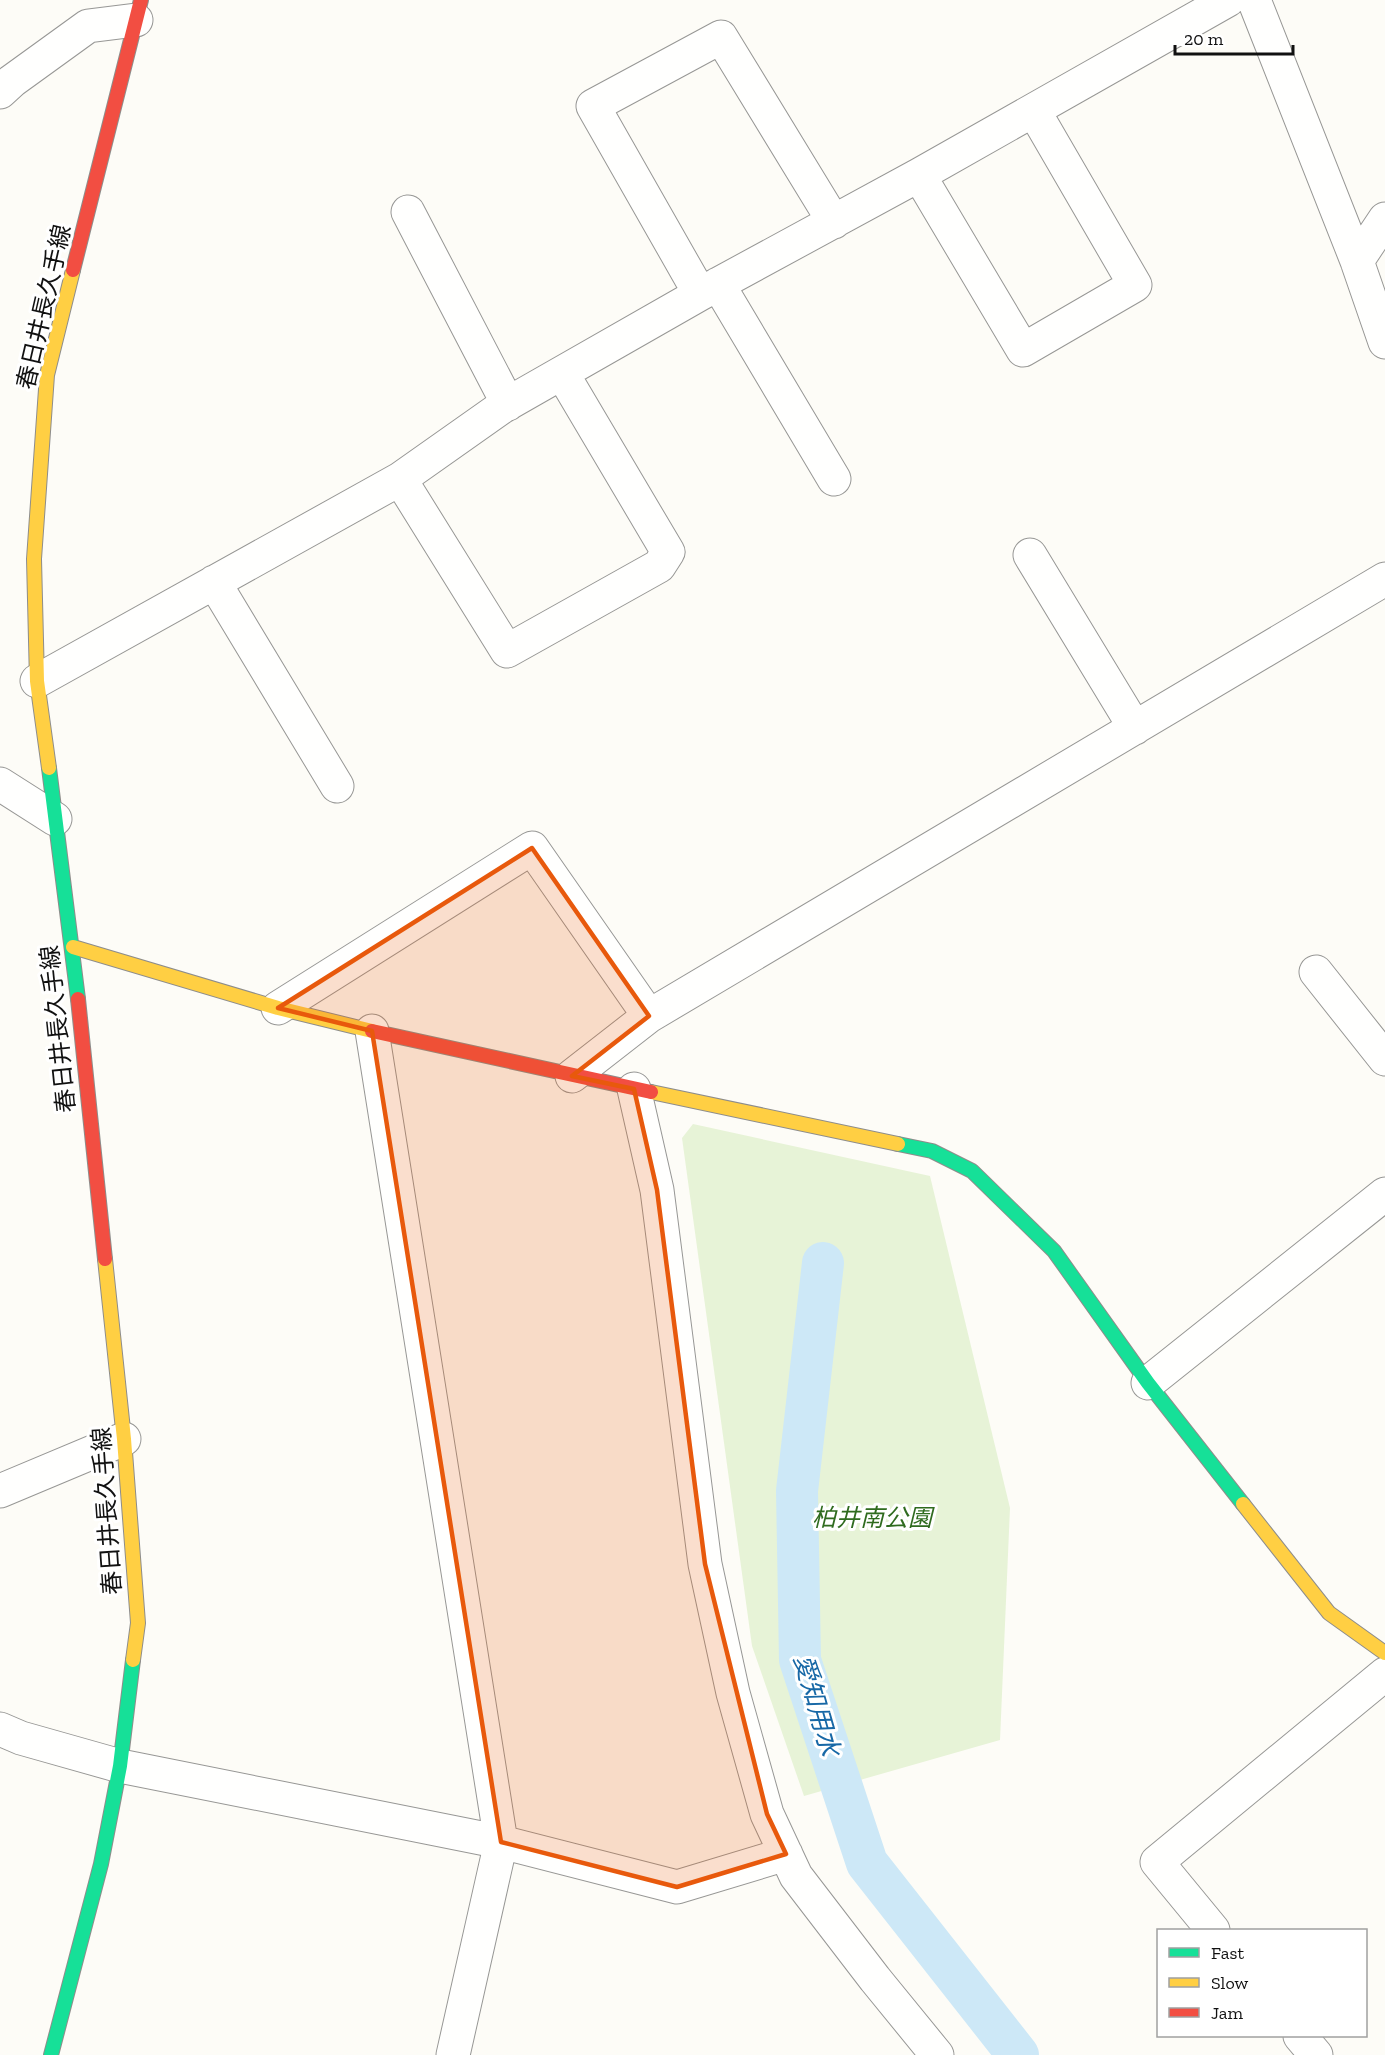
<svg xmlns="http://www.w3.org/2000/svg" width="1385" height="2055" font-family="'Zilla Slab','Noto Sans JP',serif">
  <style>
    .green { fill: #e7f3d7 }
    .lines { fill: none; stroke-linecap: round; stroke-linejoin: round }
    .canal { stroke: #cde8f7; stroke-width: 42 }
    .street-casing { stroke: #979795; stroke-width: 35 }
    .fast-casing { stroke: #8e8d8b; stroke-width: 16 }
    .slow-casing { stroke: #8e8d8b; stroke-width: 16 }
    .jam-casing { stroke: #8e8d8b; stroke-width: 16 }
    .street { stroke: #fffffe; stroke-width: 33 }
    .fast { stroke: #16e098; stroke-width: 14 }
    .slow { stroke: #ffcf43; stroke-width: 14 }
    .jam { stroke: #f24e42; stroke-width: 14 }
    .marked { fill: #e8590c; fill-opacity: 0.2; stroke: #e8590c; stroke-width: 4.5; stroke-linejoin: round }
    .labels { text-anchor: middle; stroke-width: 6; stroke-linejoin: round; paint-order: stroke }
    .street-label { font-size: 24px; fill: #111; stroke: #fff }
    .park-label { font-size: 24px; font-style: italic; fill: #2f6b1f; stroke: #fff }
    .water-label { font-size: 26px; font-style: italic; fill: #1768a6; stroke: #fff }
  </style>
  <rect width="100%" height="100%" fill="#fdfcf7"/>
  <!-- green -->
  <path class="green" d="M693,1124L930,1176L1010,1508L1000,1740L804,1796L752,1646L682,1138Z"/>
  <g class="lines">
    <!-- canal -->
    <path class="canal" d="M823,1263L797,1491L800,1660L867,1863L1018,2055"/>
    <!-- street casing -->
    <g class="street-casing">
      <path id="street" d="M1254,0L1357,261L1385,342
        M0,92L12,81L88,26L136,20
        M919,175L1023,350L1135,285L1034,111
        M408,212L508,404
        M1357,261L1385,219
        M718,284L834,479
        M700,294L593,106L721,37L834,222
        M400,479L507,651L659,566L668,552L562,373
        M1030,555L1135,728
        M214,582L337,786
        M37,681L400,479L502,407L700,294L919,175L1228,0
        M0,784L55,819
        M1316,972L1385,1059
        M278,1008L532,848L649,1016
        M372,1031L501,1842L453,2055
        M572,1076L649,1016L1385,579
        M634,1089L657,1190L705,1564L733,1693L767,1814L796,1876L875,1979L937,2055
        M1148,1383L1385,1194
        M0,1491L124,1439
        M0,1729L21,1738L120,1766L501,1842L677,1887L786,1854
        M1213,1930L1157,1862L1385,1674
        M1300,2036L1316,2055"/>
    </g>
    <!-- fast casing -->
    <g class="fast-casing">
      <path id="fast" d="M49,768L78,999
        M898,1144L932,1151L972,1171L1054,1251L1148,1383L1243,1504
        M51,2055L101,1864L120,1766L133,1660"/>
    </g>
    <!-- slow casing -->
    <g class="slow-casing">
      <path id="slow" d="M49,768L37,681L34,559L47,375L73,270
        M73,947L278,1008L372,1031
        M651,1092L898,1144
        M105,1259L124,1439L138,1623L133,1660
        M1243,1504L1329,1613L1385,1653"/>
    </g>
    <!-- jam casing -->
    <g class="jam-casing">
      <path id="jam" d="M73,270L141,0
        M78,999L105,1259
        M372,1031L651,1092"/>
    </g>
    <!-- street -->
    <use href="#street" class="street"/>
    <!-- fast -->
    <use href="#fast" class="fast"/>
    <!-- slow -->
    <use href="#slow" class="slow"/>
    <!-- jam -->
    <use href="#jam" class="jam"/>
  </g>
  <!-- marked area -->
  <path class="marked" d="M532,848L649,1016L572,1076L634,1089L657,1190L705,1564L767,1814L786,1854L677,1887L501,1842L372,1031L278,1008Z"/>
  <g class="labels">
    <!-- street labels -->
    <g class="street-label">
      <text transform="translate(44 307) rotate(-77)" y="8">春日井長久手線</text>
      <text transform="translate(58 1029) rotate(-96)" y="8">春日井長久手線</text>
      <text transform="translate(107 1511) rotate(-94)" y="8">春日井長久手線</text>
    </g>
    <!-- park labels -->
    <g class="park-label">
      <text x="872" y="1526">柏井南公園</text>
    </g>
    <!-- water labels -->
    <g class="water-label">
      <text transform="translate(817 1705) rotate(74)" y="9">愛知用水</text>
    </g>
  </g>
  <!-- legend -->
  <rect x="1157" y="1929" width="210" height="108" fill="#ffffff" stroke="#a0a0a0" stroke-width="1.5"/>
  <rect x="1169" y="1948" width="30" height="9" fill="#16e098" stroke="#a0a0a0" stroke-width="1.5"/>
  <text x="1211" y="1959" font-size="18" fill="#111111">Fast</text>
  <rect x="1169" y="1978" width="30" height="9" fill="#ffcf43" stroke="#a0a0a0" stroke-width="1.5"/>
  <text x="1211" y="1989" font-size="18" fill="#111111">Slow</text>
  <rect x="1169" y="2008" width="30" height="9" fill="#f24e42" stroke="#a0a0a0" stroke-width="1.5"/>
  <text x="1211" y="2019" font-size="18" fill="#111111">Jam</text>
  <!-- scale -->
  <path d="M1175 45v9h118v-9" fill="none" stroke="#111111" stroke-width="3"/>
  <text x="1184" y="45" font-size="18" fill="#111111" stroke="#ffffff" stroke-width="4.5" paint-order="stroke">20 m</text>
</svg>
